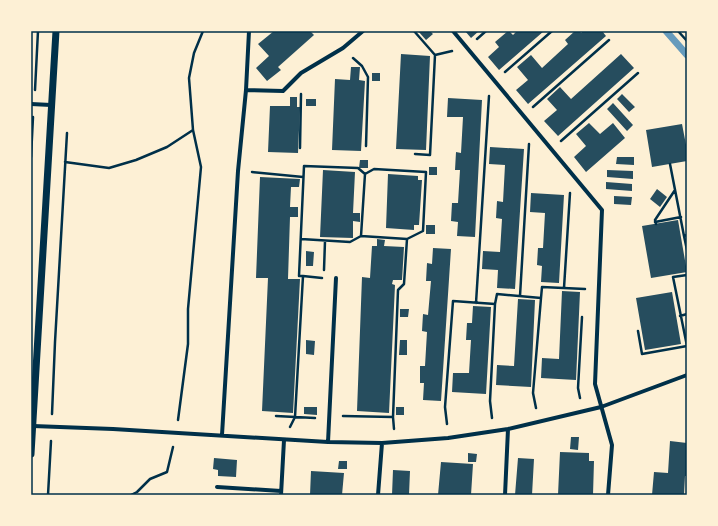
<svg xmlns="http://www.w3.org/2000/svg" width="718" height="526" font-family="Mulish,sans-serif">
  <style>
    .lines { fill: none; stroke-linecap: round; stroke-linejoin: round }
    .stream { stroke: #669bbc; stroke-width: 7 }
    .building { fill: #264d5e }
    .path { stroke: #003049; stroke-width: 2.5 }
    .minor { stroke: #003049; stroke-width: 4 }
    .tertiary { stroke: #003049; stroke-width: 7 }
    .neatline { fill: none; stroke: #003049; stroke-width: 1.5 }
  </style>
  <rect width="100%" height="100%" fill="#fdf0d5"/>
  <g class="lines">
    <!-- stream -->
    <path class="stream" d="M666,31L687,55"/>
  </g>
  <!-- building -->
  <path class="building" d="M274,31H310L314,35L278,67L281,70L267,81L256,68L269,56L258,44Z
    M418,31H430L433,34L426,40Z
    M465,31H479L471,38Z
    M508,31H509L513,35L517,31H544L499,70L488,57L499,47L495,42Z
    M575,31H580L581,33L583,31H602L606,36L528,104L516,90L528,80L517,67L531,55L542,68L568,44L565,40Z
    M401,54L430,56L426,150L396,149Z
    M621,54L634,68L558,136L544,121L557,110L547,99L560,87L571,99Z
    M351,67H360L359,80L365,81L361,151L332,150L335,79L350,80Z
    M372,73H380V81H372Z
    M622,94L635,107L629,112L617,99Z
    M290,97H297V107H300L298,153L268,152L270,106H290Z
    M448,98L482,100L475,237L457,236L458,222L451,221L452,203H458L460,170H455L456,152L461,153L463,117H447Z
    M306,99H316V106H306Z
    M613,103L633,125L627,131L607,109Z
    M589,123L600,134L613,123L625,138L586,172L574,157L586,146L576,134Z
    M682,124L687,150V161L652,167L646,130Z
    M490,147L524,149L515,289L497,288L498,270L482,269L483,251L500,252L502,219L496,218L497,201L503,202L505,165L489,164Z
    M617,157H634V165L616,164Z
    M360,160H368V168H359Z
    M429,167H437V175H429Z
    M323,170L355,172L353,213H360V222L353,221V238L320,237Z
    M607,170L633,171V179L607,177Z
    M388,174L418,176V180H422L419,225H414V230L386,228Z
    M260,177L300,179L299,187H291L290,207H298V217H290L288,279H300L293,413L262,411L268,278H256Z
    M606,182L632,184V191L606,189Z
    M657,189L667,197L660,207L650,199Z
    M531,193L564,195L559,283L541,282L542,266L537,265L538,248H543L545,213L530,212Z
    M614,196L632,197L631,205L614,204Z
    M678,220L687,272L651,278L642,226Z
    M426,225H435V234H426Z
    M377,239L385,240L384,246L404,247L402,280H393L392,284L395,285L389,413L357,411L362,277L370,278L372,246H377Z
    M433,248L451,249L441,401L423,400L424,383H420V366H425L427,332L422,331L423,314L428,315L431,281H426L427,263L432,264Z
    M306,251L314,252L313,266H306Z
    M562,291L580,292L576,380L541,378L542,358L559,359Z
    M672,292L681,344L645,350L636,298Z
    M518,299L535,300L531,387L496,385L497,365L514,366Z
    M473,306L491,307L486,394L452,392L453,373H469L471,340H466L467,323H472Z
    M400,309H409L408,317H400Z
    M306,340L315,341L314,355L306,354Z
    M400,340H407V355H399Z
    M304,407H317V415L304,414Z
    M396,407H404V415H396Z
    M571,437H579L578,450L570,449Z
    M670,441L687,443V476H685L684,495H652L654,472L668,473Z
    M560,452L589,453V461H594L593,495H558Z
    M468,453L477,454L476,462H468Z
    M214,458L237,460L236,477L218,476V470L213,469Z
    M518,458L534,459L532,495H515Z
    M339,461H347V469H338Z
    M441,462L473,464L471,495H438Z
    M393,470L410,471L409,495H392Z
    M311,471L344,473L342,495H310Z"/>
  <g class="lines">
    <!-- path -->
    <path class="path" d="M414,31L435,55L430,155L415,154
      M678,31L687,41
      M477,39L486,31
      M435,55L452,51
      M353,58L362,66L368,77L366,146
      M505,72L552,31
      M35,90L38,31
      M533,107L609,40
      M561,141L638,73
      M300,148L301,94
      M31,157L33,117
      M65,162L109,168L136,160L167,147L193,130
      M670,164L684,236L687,235
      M252,172L303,177
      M655,222L681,217
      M656,224L655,220L675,190
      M684,236L687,250
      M301,239L350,242L361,236L407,239L423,231L426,172L374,169L365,174
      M324,270L325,241
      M303,276L322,278
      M564,288L570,193
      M520,296L529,144
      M476,303L489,96
      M680,316L687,314
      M638,331L642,354L687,346L673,277L687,275
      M580,398L578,388L582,317
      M536,408L533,393L541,298
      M52,414L55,342L67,133
      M276,416L315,418
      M343,416L393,417
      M492,418L490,401L495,304
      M178,420L188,344V309L201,167L193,130L189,78L194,53L203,31
      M447,424L445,407L453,301L495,304L497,294L541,298L542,287L585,289
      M290,427L295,417L303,276H299L304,166L358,168L365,174L361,236
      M394,429L393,417L398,290L404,284L407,239
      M48,495L51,441
      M131,495L137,492L150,479L167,472L173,447"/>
    <!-- minor -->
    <path class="minor" d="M453,31L602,210L595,384L612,445L608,495
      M246,90L283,91L301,73L343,48L363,31
      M31,104L51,105
      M33,426L113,429L328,442L382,443L448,438L508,429L601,407L687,375
      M222,435L238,171L246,90L249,31
      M328,442L336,278
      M217,487L281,491
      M281,495L284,440
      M378,495L382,443
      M505,495L508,429"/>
    <!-- tertiary -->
    <path class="tertiary" d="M31,454L56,31"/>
  </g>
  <!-- border -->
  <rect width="718" height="526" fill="none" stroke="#fdf0d5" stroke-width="64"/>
  <rect x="32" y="32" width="654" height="462" class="neatline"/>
</svg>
